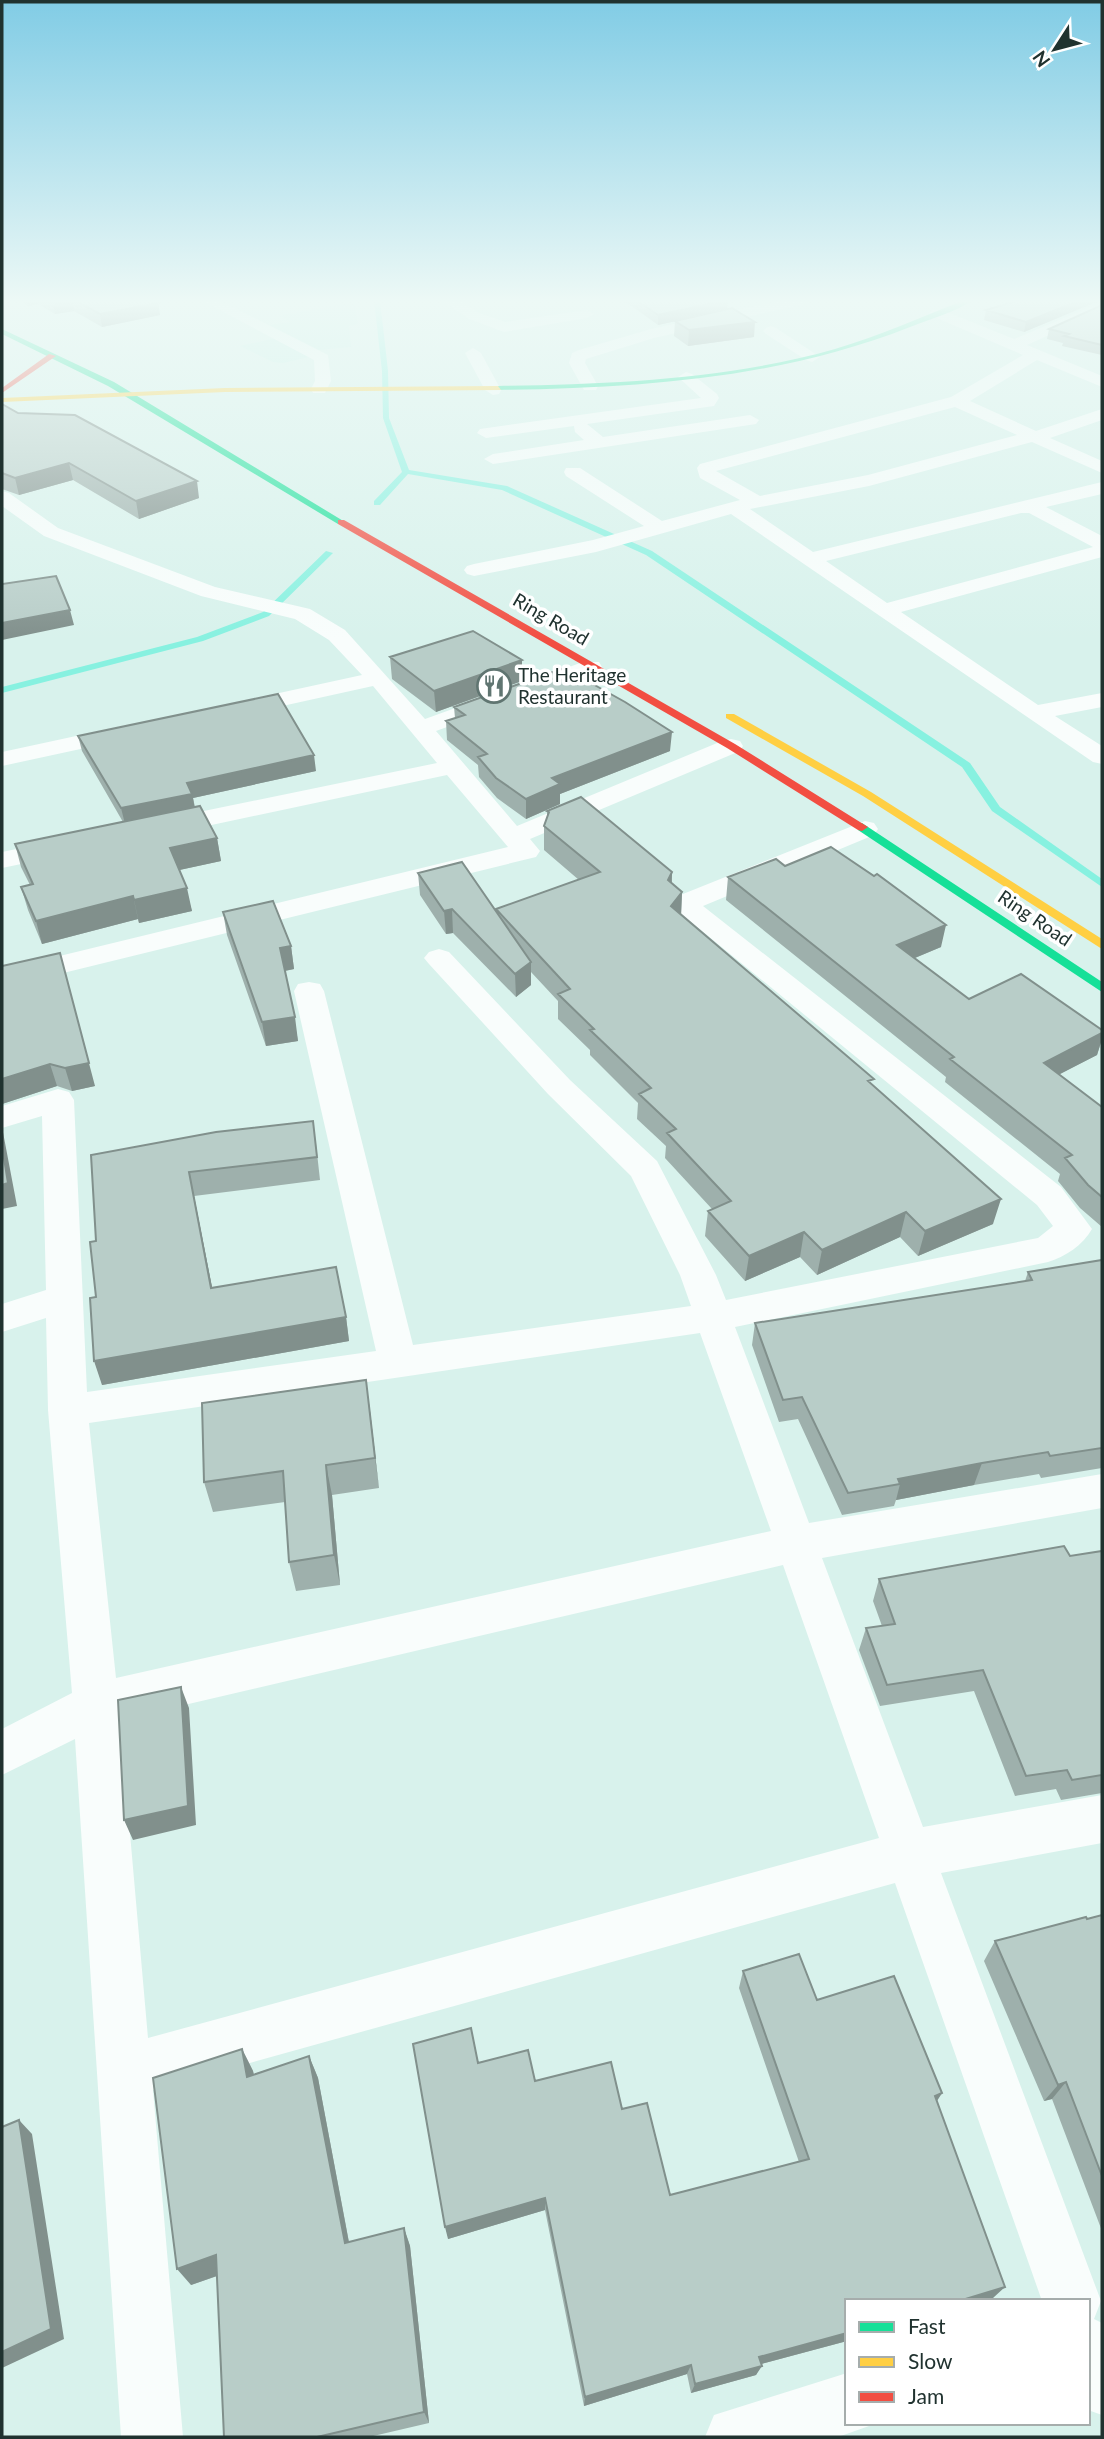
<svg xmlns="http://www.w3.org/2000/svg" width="1104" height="2439" font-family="Lato,sans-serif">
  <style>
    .built { fill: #c7f1e8 }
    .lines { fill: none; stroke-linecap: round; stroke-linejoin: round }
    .stream { fill: #87f1e0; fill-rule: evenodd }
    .street { fill: #f9fdfc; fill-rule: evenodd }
    .fast { fill: #16e098; fill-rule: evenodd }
    .slow { fill: #ffcf43; fill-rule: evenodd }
    .jam { fill: #f24e42; fill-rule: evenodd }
    .wall { fill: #9eb0ac }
    .shaded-wall { fill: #81908c }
    .building { fill: #b8cdc8; stroke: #81908c; stroke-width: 2 }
    .labels { text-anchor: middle; stroke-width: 7; stroke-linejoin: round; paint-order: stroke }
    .far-street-label { font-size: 19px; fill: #20322f; stroke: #fff }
    .far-poi-label { font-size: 19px; fill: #20322f; stroke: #fff; text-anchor: start }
  </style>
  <rect width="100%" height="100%" fill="#d8f2ec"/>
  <!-- built -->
  <path class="built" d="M354,302L358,324L349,326L351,347L319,350L269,325L291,322L279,316Z
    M276,338L313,356L283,363L273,362L240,346Z"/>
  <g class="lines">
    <!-- stream -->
    <path class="stream" d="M374,300H380L388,371L389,418L409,470L507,486L652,551L970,763L1000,807L1102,879V887L992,811L962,767L646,555L502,490L408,474L380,505H374V501L402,472L383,418L382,371Z
      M326,551L333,553L269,616L203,641L2,693V687L197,637L263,612Z"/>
    <!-- street -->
    <path class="street" d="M201,300H219L328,355L331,381L325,393H313L311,389L315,381L314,360Z
      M442,300H459L479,313L505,322L587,310L594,314L587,318L504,332L469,319Z
      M784,300H811L804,304L654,338L586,359L585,363L598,386L596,390H584L569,363L572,353L579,350L651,329Z
      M1102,302V311L1027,345L1102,376V387L1037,360L970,401L1036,431L1102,409V420L1050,438L1102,461V473L1032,442L869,486L750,509L813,552L1102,482V494L1046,507L1102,536V557L901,612L1038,705L1102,693V707L1055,716L1102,746V764L1093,762L731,514L596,552L474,576L467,574L464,570L467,566L474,564L593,540L644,526L566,476L564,472L566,468H580L662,521L740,500L700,478L697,468L700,464L951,397L1023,355L932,316L930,313L932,310H942L1014,339ZM955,407L1017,435L868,475L760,496L716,471ZM1021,513H1029L1093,547L887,603L826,561Z
      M771,326L776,328L820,357L812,362L806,360L766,334L763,331L766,328Z
      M473,348L481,353L501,390L499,394L493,395L485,390L465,353Z
      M686,372L692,374L717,394L719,398L714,406L587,424L603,437L750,415L759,420L756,424L493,464L484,459L493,454L584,440L575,432L574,426L486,438L477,433L480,429L701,398L678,377Z
      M2,491L9,493L58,528L215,587L310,609L345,630L425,719L583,662H599L602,667L599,672L436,731L517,826L722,741L731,739L740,741L743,746L740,751L530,839L540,851L536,857L2,988V970L508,847L447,775L160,836L151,834L147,828L151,822L160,820L437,763L373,686L237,716L229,714L225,709L229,704L362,675L329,640L295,619L201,596L44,536L2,506Z
      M127,725L136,727L139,732L136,737L2,766V752Z
      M865,821L874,823L878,829L874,835L703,906L1061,1187L1092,1229C1083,1245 1065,1257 1048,1262L735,1327L809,1523L1102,1474V1508L822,1558L923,1827L1102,1795V1843L941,1873L1101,2301L1094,2319L1102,2323V2415L1088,2410V2301H1042L895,1883L153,2090L183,2437H121L75,1739L2,1775V1729L72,1693L48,1410L46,1318L2,1332V1304L46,1290L42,1116L2,1128V1106L58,1089L69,1092L74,1100L87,1392L376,1351L294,991L298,984L309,982L320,984L324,991L413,1345L691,1306L680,1275L631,1176L548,1094L429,964L424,958L429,952L439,949L449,952L570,1080L657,1161L716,1275L726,1300L1038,1238L1053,1226L1037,1205L669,904L673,898ZM700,1333L771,1531L116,1678L89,1423ZM783,1565L879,1838L148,2038L120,1720Z
      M65,839L74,841L78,847L74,853L2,868V852Z
      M847,2373V2423H870L869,2426L838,2437H705L714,2415Z"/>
    <!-- fast -->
    <path class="fast" d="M964,300H973C955,312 931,319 910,327C778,379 638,388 498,390L494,388L498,386C611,384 726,380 835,349C879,336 922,317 964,300Z
      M2,329L114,382L345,522L338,524L108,386L2,334Z
      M862,823L1102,982V992L858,830V824Z"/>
    <!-- slow -->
    <path class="slow" d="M498,386L501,390L225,392L2,402V398L225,388Z
      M726,714H734L871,792L1102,939V949L863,796L726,718Z"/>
    <!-- jam -->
    <path class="jam" d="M49,354L56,356L2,393V388Z
      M338,520H344L735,744L868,827L862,831L858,830L727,748L338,524Z"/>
  </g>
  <!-- wall -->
  <path class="wall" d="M18,300H177L158,303L160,315L102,327L74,311L55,314L38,304L28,306Z
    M620,300H727V309L754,337L688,346L674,336L675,321L658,325L633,307Z
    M1020,300H1101L1024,332L984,320L986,310Z
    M1102,305V355L1062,346L1063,343L1047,339L1049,329Z
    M2,404L18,413L199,498L139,519L73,480L19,495L2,489Z
    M390,657L522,681L436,712L392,679Z
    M454,707L670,751L560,794V804L526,819L497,798L479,777L478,765L447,740L446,721L455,718Z
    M78,736L316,771L193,798L195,807L217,838L221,861L179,870L192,911L139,923L138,919L42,944L28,910L21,887L30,885L21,867L15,844L123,822L82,751Z
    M547,811L672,872V883L682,892L681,914L872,1085L993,1224L918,1256L900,1237L817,1275L800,1257L745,1281L705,1236L708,1211L712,1209L665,1158L666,1146L637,1119L638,1103L590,1055V1050L558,1019V1001L531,972V985L516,997L453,933L446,934L420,895L418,873L496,911V909L579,880L544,850V826L547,818Z
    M785,866L941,947L915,958L969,999L1102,1030V1039L1097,1055L1059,1074L1102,1107V1227L1080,1208L1058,1181L1060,1174L945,1082L946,1077L726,900L728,877Z
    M223,912L291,946L294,969L285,971L298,1041L266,1046L227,935Z
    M2,966L95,1086L72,1091L57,1086L2,1104Z
    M316,1144L320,1180L194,1196L212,1288L346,1317L349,1341L102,1385L96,1297V1241L91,1155Z
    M1102,1260V1468L1041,1478L1039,1474L974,1485L896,1500L894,1506L842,1515L798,1419L779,1422L752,1345L755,1323L1025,1281L1028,1272Z
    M370,1411L379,1488L332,1495L340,1585L296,1591L289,1562L285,1502L213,1512L204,1482Z
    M1102,1551V1793L1061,1800L1056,1789L1015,1796L974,1691L880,1706L859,1650L866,1628L882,1626L873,1601L879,1579L1070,1556Z
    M1102,1915V2231L1052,2099L1044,2101L984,1961L995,1941Z
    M743,1971L817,2000L942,2093L937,2101L993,2298L847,2301V2341L761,2364L756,2375L691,2393L687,2374L584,2406L545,2210L448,2239L478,2063L622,2109L670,2195L799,2162L739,1988Z
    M242,2049L253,2071L254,2074L309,2056L318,2078L349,2242L404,2228L410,2246L429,2423L369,2437H224L217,2276L191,2285Z"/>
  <!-- shaded-wall -->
  <path class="shaded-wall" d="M27,300H38V304L28,306Z
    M65,300H72L74,311L55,314L53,302Z
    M142,300H177L158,303L160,315L102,327L100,314Z
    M728,300L727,310L658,325V315Z
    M1081,300H1101L1024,332L1026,322Z
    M755,322L754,337L688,346L689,330Z
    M69,463L73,480L19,495L15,478Z
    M197,481L199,498L139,519L136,501Z
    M70,610L74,625L2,640V623Z
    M522,660V681L436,712L434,691Z
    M672,732L670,751L560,794V804L526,819V799L552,778Z
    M314,755L316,771L193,798L195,810L125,824L121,808L187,783Z
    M217,838L221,861L175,871L170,848Z
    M672,872L671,896L668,880Z
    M187,888L192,911L139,923L134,900Z
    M682,892L681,917L671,906Z
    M133,896L138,919L42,944L36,921Z
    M452,909L453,933L446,934L444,911Z
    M946,925L941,947L893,967L897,945Z
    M291,946L294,969L284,971L280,948Z
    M531,962V985L516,997L515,974Z
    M66,976L95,1086L72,1091L65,1068Z
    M295,1017L298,1041L266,1046L262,1022Z
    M1102,1033V1039L1097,1055L1037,1086L1044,1063Z
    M50,1064L57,1086L2,1104V1079Z
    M2,1127L17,1206L2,1209Z
    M189,1172L194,1196L217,1312L211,1288Z
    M1001,1199L993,1224L918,1256L925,1231Z
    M906,1212L900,1237L817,1275L822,1250Z
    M804,1232L800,1257L745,1281L749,1256Z
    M346,1317L349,1341L102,1385L94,1361Z
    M366,1380L370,1411L379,1488L375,1458Z
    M982,1463L974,1485L896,1500L900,1484L898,1479Z
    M326,1465L332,1495L340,1585L334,1555Z
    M181,1687L189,1708L196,1825L133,1840L124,1820Z
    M242,2049L253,2071L257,2098L247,2077Z
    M309,2056L318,2078L352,2259L345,2243Z
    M1066,2082L1052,2099L1044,2101L1058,2085Z
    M942,2093L932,2108L935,2096Z
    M19,2120L32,2134L64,2339L2,2368V2352Z
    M545,2198V2210L448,2239L445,2227Z
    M404,2228L410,2246L429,2423L424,2412Z
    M216,2255L228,2272L191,2285L177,2269Z
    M1005,2287L993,2298L982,2301H959Z
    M847,2333V2341L754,2366L759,2357Z
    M691,2365L687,2374L584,2406L585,2397Z
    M762,2366L756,2375L691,2393L695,2384Z"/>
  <!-- building -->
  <path class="building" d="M49,300H65L53,302Z
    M74,300H152L158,303L100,314Z
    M636,300H728L658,315Z
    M1020,300H1081L1026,322L986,310Z
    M1102,305V345L1064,336L1069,334L1049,329Z
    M732,308L755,322L689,330L675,321Z
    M2,404L18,413L75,415L197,481L136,501L69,463L15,478L2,473Z
    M56,576L70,610L2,623V584Z
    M473,631L522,660L434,691L390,657Z
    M564,668L625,702L672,732L552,778L560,784L526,799L496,778L478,757L487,754L446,721L465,715L454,707Z
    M278,694L314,755L187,783L192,794L121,808L78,736Z
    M581,797L672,872L668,880L682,892L671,906L874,1079L868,1081L1001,1199L925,1231L906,1212L822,1250L804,1232L749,1256L708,1211L731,1201L667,1133L676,1129L639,1094L651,1088L590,1030L594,1029L558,994L570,989L496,909L600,872L544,826L549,812L547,811Z
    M200,806L217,838L170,848L187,888L134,900L133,896L36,921L21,887L33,884L15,844Z
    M831,847L874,876L877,874L946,925L897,945L969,999L1021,974L1102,1030V1033L1044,1063L1102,1107V1197L1088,1185L1065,1158L1072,1155L950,1059L954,1057L728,877L776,859L785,866Z
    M462,862L531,962L515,974L452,909L444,911L418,873Z
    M273,901L291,946L280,948L295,1017L262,1022L223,912Z
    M60,953L89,1063L65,1068L50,1064L2,1079V966Z
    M313,1121L317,1157L189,1172L211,1288L336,1267L346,1317L94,1361L90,1298L96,1297L90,1242L96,1241L91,1155L216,1132Z
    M2,1146L8,1183L2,1185Z
    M1102,1260V1448L1050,1456L1048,1452L982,1463L898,1479L900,1484L848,1493L802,1397L783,1400L755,1323L1032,1280L1028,1272Z
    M366,1380L375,1458L326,1465L334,1555L289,1562L283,1471L204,1482L202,1403Z
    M1064,1546L1070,1556L1102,1551V1775L1072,1780L1067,1770L1026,1776L983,1670L887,1685L866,1628L895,1624L879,1579Z
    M181,1687L188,1806L124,1820L118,1700Z
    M1102,1915V2176L1066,2082L1058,2085L995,1941L1086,1917L1087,1919Z
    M799,1954L817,2000L894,1976L942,2093L935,2096L1005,2287L959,2301H847V2333L759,2357L762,2366L695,2384L691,2365L585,2397L545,2198L445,2227L413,2044L471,2028L478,2063L528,2050L535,2081L611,2062L622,2109L647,2103L670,2195L809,2159L743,1971Z
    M242,2049L247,2077L309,2056L345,2243L404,2228L424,2412L317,2437H224L216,2255L177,2269L153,2078Z
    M19,2120L51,2329L2,2352V2127Z"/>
  <!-- sky -->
  <linearGradient id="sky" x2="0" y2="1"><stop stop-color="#81cce5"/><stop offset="0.47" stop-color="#edf9f6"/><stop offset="1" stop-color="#edf9f6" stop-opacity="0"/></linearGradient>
  <rect width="1104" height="641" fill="url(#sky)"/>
  <!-- icons -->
  <defs>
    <g id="restaurant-ring" transform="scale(1.75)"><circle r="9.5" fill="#fff" stroke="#607571" stroke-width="1.5"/><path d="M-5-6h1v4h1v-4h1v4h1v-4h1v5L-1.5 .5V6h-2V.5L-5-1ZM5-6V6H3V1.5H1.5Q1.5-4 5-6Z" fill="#607571"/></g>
  </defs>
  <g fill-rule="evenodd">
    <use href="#restaurant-ring" x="494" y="686"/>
  </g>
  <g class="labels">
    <!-- far-street labels -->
    <g class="far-street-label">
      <text transform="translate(551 619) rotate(30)" y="7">Ring Road</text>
      <text transform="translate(1035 918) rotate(34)" y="7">Ring Road</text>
    </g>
    <!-- far-poi labels -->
    <g class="far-poi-label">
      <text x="518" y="682">The Heritage<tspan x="518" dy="22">Restaurant</tspan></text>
    </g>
  </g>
  <!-- border -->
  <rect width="1104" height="2439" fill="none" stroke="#20322f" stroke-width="7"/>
  <!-- legend -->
  <rect x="845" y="2299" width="245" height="126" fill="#ffffff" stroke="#a6adac" stroke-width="2"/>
  <rect x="859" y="2322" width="35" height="10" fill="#16e098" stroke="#a6adac" stroke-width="2"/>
  <text x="908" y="2334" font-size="21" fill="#20322f">Fast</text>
  <rect x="859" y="2357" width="35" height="10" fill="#ffcf43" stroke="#a6adac" stroke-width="2"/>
  <text x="908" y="2369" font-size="21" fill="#20322f">Slow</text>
  <rect x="859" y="2392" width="35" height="10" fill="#f24e42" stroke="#a6adac" stroke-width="2"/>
  <text x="908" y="2404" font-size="21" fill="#20322f">Jam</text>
  <!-- north arrow -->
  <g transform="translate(1055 49) rotate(234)" stroke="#ffffff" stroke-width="5" paint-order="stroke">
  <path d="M0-5L12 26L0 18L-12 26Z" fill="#20322f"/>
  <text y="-10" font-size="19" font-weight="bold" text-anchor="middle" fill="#20322f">N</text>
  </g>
</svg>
